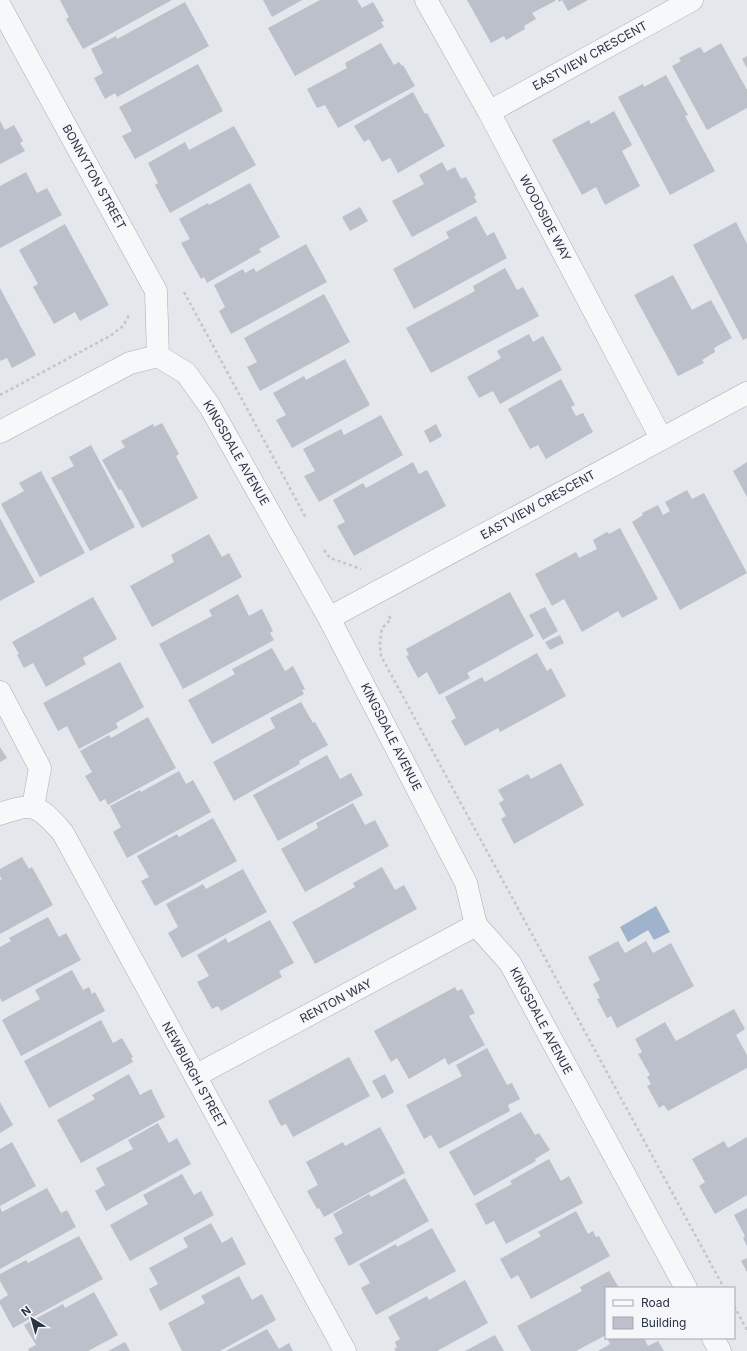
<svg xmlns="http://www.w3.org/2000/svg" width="747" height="1351" font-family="Inter,sans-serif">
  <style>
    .water { fill: #9fb4cc }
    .building { fill: #bbc0ca }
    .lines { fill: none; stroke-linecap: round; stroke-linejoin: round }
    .minor-casing { stroke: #a9aeb7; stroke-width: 23 }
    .path { stroke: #c2c5cb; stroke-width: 2.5; stroke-dasharray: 3 3; stroke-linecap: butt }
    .minor { stroke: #f7f8fa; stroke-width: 22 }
    .labels { text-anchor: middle; stroke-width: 3; stroke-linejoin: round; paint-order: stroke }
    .street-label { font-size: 12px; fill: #2b3445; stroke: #f4f6f9 }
  </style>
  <rect width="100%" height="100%" fill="#e4e7ec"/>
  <!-- water -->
  <path class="water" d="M656,906L670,932L654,940L648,930L628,942L620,927Z"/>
  <!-- building -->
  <path class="building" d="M60,0H172L83,49L66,19L69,17Z
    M263,0H302L272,17Z
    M320,0H357L362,8L373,2L384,21L381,22L384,27L295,76L268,28Z
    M467,0H555V1L532,13L536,19L524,26L525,29L506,40L504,36L491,43Z
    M558,0H588L568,11L562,0L559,2Z
    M185,2L209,46L117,97L115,93L105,99L94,78L103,73L91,49L116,36L117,39Z
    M381,43L394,65L399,62L402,66L403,65L415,86L338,128L325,105L317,108L307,89L347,68L345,63Z
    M721,43L747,90V108L707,130L672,66L681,61L679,58L700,47L704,53Z
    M747,56V68L742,59Z
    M198,64L223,111L135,159L122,136L132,131L119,107Z
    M666,75L688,115L685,116L715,171L670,195L618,97L643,84L644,87Z
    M413,92L425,114L427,113L445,146L398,173L390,158L382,162L369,139L364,142L354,126Z
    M614,111L632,145L622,151L640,186L605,205L596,187L582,195L552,140L589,120L591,124Z
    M0,121L5,130L14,125L23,141L20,143L25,151L0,164Z
    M234,126L256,165L170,213L155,185L158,183L148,163L185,142L189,150Z
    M442,162L447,171L455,167L461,179L466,177L476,195L474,196L477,202L412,237L392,201L424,184L419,175Z
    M26,172L37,193L47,188L62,215L0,248V186Z
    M250,183L280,237L259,249L261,252L207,283L204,277L201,279L181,243L190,239L179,219L208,203L209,205Z
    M360,207L368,221L350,231L342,217Z
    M476,216L487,236L494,232L507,258L414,309L393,269L449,238L446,232Z
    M736,222L747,244V338L743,340L693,245Z
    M65,224L109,305L80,321L75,312L54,324L33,287L38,284L19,250Z
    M306,244L327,282L231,334L219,311L225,307L214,285L243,269L245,273L254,268L256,272Z
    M505,268L517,290L523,287L539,316L431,373L406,328L475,291L473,286Z
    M673,275L692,310L711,300L732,338L714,348L715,352L702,360L704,363L678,376L634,295Z
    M0,288L36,355L12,368L7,358L0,361Z
    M324,294L350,342L260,391L247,367L257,362L244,338Z
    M529,334L533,342L543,336L562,370L500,404L493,391L479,398L467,377L501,358L497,351Z
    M345,359L370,405L292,448L276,420L286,415L273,393L304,376L306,380Z
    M561,379L575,405L571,407L576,416L583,413L593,432L546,459L538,445L530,449L508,409Z
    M381,415L403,455L319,502L304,476L315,471L303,449L341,429L344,435Z
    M162,423L179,454L176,456L198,498L142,528L121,489L119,490L102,460L125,447L121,441L153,424L154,427Z
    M436,424L442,436L430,443L424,431Z
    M91,445L135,527L90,551L51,478L74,466L69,457Z
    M413,462L419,474L427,470L446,506L354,556L337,526L345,522L333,500L363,483L366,488Z
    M747,462V497L733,471Z
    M41,471L85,553L40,577L1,504L24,491L19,483Z
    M687,490L692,499L704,493L747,573L680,610L632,522L643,515L642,513L658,505L663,515L670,511L665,502Z
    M0,518L35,582L0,601Z
    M620,528L658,599L622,618L618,611L582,632L564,599L552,606L535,574L576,552L579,558L597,549L593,540L607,532L609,534Z
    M209,534L222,557L229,553L242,577L152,627L130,586L174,562L171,555Z
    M510,592L534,636L467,673L470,678L439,695L427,672L418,678L406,656L409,655L406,649Z
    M238,594L249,616L262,609L273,631L270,633L274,640L183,689L159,644L212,616L209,610Z
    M93,597L117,639L83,658L86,664L46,687L33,663L24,668L17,655L19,654L12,642Z
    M545,607L558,631L543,640L529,615Z
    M560,635L564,643L550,650L545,642Z
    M272,648L285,671L293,666L305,689L302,690L304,694L212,744L188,700L235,674L232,669Z
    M537,653L547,671L551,668L566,696L500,732L498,728L465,746L451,721L456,718L445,697L482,677L485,682Z
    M120,662L144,707L116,723L118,728L79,749L67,726L58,731L43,703Z
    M301,702L313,723L315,722L328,745L299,761L300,764L234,801L213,762L275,728L270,718Z
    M148,717L176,768L108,805L105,799L100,802L85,776L92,772L80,751L109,735L111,738Z
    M0,747L7,758L0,762Z
    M327,755L340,779L351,773L363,795L278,841L253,795Z
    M561,763L584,805L514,844L501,819L506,816L499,803L504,800L498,790L528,774L531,779Z
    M179,771L186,784L193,780L211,812L127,858L113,832L121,827L110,806L140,790L141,792Z
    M353,803L365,825L375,820L389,846L305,892L281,849L318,828L316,823Z
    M213,818L237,861L155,906L141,881L149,877L137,856L177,834L179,837Z
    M22,857L29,869L32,867L53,905L0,934V880L2,879L0,876V869Z
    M382,867L395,890L404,885L417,909L315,964L292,922L355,887L353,883Z
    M243,869L267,912L182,958L168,933L178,927L166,904L203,884L206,889Z
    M48,917L59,937L66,933L81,960L2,1002L0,998V947L11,941L9,938Z
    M270,920L294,963L279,971L282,977L221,1011L218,1006L212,1009L197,982L209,976L197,955L226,938L228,943Z
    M618,941L625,953L646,941L653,953L671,943L694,986L617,1028L611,1016L607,1018L597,999L600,998L593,984L600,980L588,957Z
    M72,970L83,990L89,987L92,994L95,992L105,1011L21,1056L2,1020L40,999L35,990Z
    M455,987L457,991L462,989L475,1013L469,1016L485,1045L448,1065L445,1058L409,1079L397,1058L391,1062L374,1031Z
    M734,1009L745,1029L736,1035L747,1055V1068L668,1111L664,1105L659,1108L647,1086L651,1084L647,1077L650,1075L638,1054L642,1052L635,1039L665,1022L676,1041Z
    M101,1020L113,1043L122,1038L133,1057L131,1058L133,1062L49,1108L24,1061Z
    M487,1048L507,1085L512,1083L520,1099L508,1105L510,1111L439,1149L431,1135L424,1139L406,1105L462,1076L456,1065Z
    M349,1057L370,1096L293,1137L286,1124L281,1126L268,1101Z
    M129,1074L140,1095L151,1089L165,1117L81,1163L57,1120L95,1099L92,1095Z
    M385,1074L394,1092L382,1099L372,1081Z
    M0,1102L13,1125L0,1133Z
    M521,1112L535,1135L539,1133L550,1150L535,1159L536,1161L474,1196L449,1152Z
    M158,1123L169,1143L177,1138L191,1164L106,1211L95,1191L105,1185L96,1168L133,1149L128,1140Z
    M380,1127L405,1173L324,1217L319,1208L317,1209L307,1191L318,1185L306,1162L343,1142L345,1146Z
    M747,1137V1195L715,1214L699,1186L705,1182L692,1159L724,1141L728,1148Z
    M12,1142L36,1186L0,1206V1149Z
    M549,1159L561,1181L569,1176L583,1203L506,1244L494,1221L486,1225L475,1204L512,1184L510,1181Z
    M182,1174L194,1195L201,1191L214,1215L130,1261L110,1225L148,1204L143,1195Z
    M405,1178L429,1221L349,1266L334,1238L343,1233L333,1214L369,1194L371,1197Z
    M47,1188L61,1213L67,1210L76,1227L0,1269V1207L2,1212Z
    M747,1208V1246L743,1238L745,1236L734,1215Z
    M576,1211L588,1234L593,1231L596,1237L599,1236L610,1256L531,1299L518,1275L511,1279L500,1259L541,1236L538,1232Z
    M211,1223L222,1243L232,1237L246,1264L160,1311L149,1289L158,1284L149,1268L188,1247L183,1238Z
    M432,1228L456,1271L376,1315L361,1288L370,1283L359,1264L396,1244L397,1247Z
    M79,1236L103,1279L13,1328L0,1304V1300L8,1295L0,1281V1274L26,1260L28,1263Z
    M747,1258V1272L741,1261Z
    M609,1271L619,1288H606V1335L576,1351H531L517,1326L582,1291L580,1287Z
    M239,1276L252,1300L262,1294L276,1320L220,1351H182L168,1323L205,1303L201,1296Z
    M465,1280L488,1323L437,1351H396L394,1349L397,1347L395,1342L400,1339L388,1317L427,1296L429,1300Z
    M94,1292L118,1335L88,1351H29L28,1349L36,1345L24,1325L63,1304L65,1308Z
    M267,1329L279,1349L289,1343L293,1351H226Z
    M495,1335L504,1351H465Z
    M612,1338H644L648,1346L658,1341L664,1351H598L610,1344L608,1340Z
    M125,1342L130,1351H108Z"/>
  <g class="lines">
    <!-- minor casing -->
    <g class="minor-casing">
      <path id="minor" d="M426,0L489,112L661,438
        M0,6L156,291L158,356
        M489,112L692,0
        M0,432L130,363L158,356L186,373L209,405L329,618L466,883L476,925L510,963L686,1288
        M329,618L747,393
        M0,692L40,768L33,807
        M0,814C8,811 26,805 34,808C46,812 55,824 63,833L345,1351
        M195,1076L476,925
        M713,1338L720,1351"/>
    </g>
    <!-- path -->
    <path class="path" d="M184,292L306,518
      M0,395L110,336L123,326L129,315
      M324,550L330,558L361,569
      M389,616L391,619L382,628L380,643L381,656L724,1288
      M734,1306L747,1330"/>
    <!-- minor -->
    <use href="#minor" class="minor"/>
  </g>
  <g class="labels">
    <!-- street labels -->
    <g class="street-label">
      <text transform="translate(590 56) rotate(-29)" y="4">EASTVIEW CRESCENT</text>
      <text transform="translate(94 177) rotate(61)" y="4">BONNYTON STREET</text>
      <text transform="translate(545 218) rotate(62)" y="4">WOODSIDE WAY</text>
      <text transform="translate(236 453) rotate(60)" y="4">KINGSDALE AVENUE</text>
      <text transform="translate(538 505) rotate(-29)" y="4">EASTVIEW CRESCENT</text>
      <text transform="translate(391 737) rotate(63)" y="4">KINGSDALE AVENUE</text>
      <text transform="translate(336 1001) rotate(-28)" y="4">RENTON WAY</text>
      <text transform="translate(541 1021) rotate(62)" y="4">KINGSDALE AVENUE</text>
      <text transform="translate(194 1075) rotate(61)" y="4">NEWBURGH STREET</text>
    </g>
  </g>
  <!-- legend -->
  <rect x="605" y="1287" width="130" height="52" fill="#f4f6f9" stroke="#a4a8b1"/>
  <rect x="613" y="1300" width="20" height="6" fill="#f7f8fa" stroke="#a4a8b1"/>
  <text x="641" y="1307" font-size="12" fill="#2b3445">Road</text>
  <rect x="613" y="1317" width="20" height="12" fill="#bbc0ca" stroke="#a4a8b1"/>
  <text x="641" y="1327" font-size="12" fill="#2b3445">Building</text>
  <!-- north arrow -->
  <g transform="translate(32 1319) rotate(323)" stroke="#f4f6f9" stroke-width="3" paint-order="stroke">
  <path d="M0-3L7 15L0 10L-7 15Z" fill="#2b3445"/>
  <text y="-6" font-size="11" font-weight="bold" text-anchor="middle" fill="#2b3445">N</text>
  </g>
</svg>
